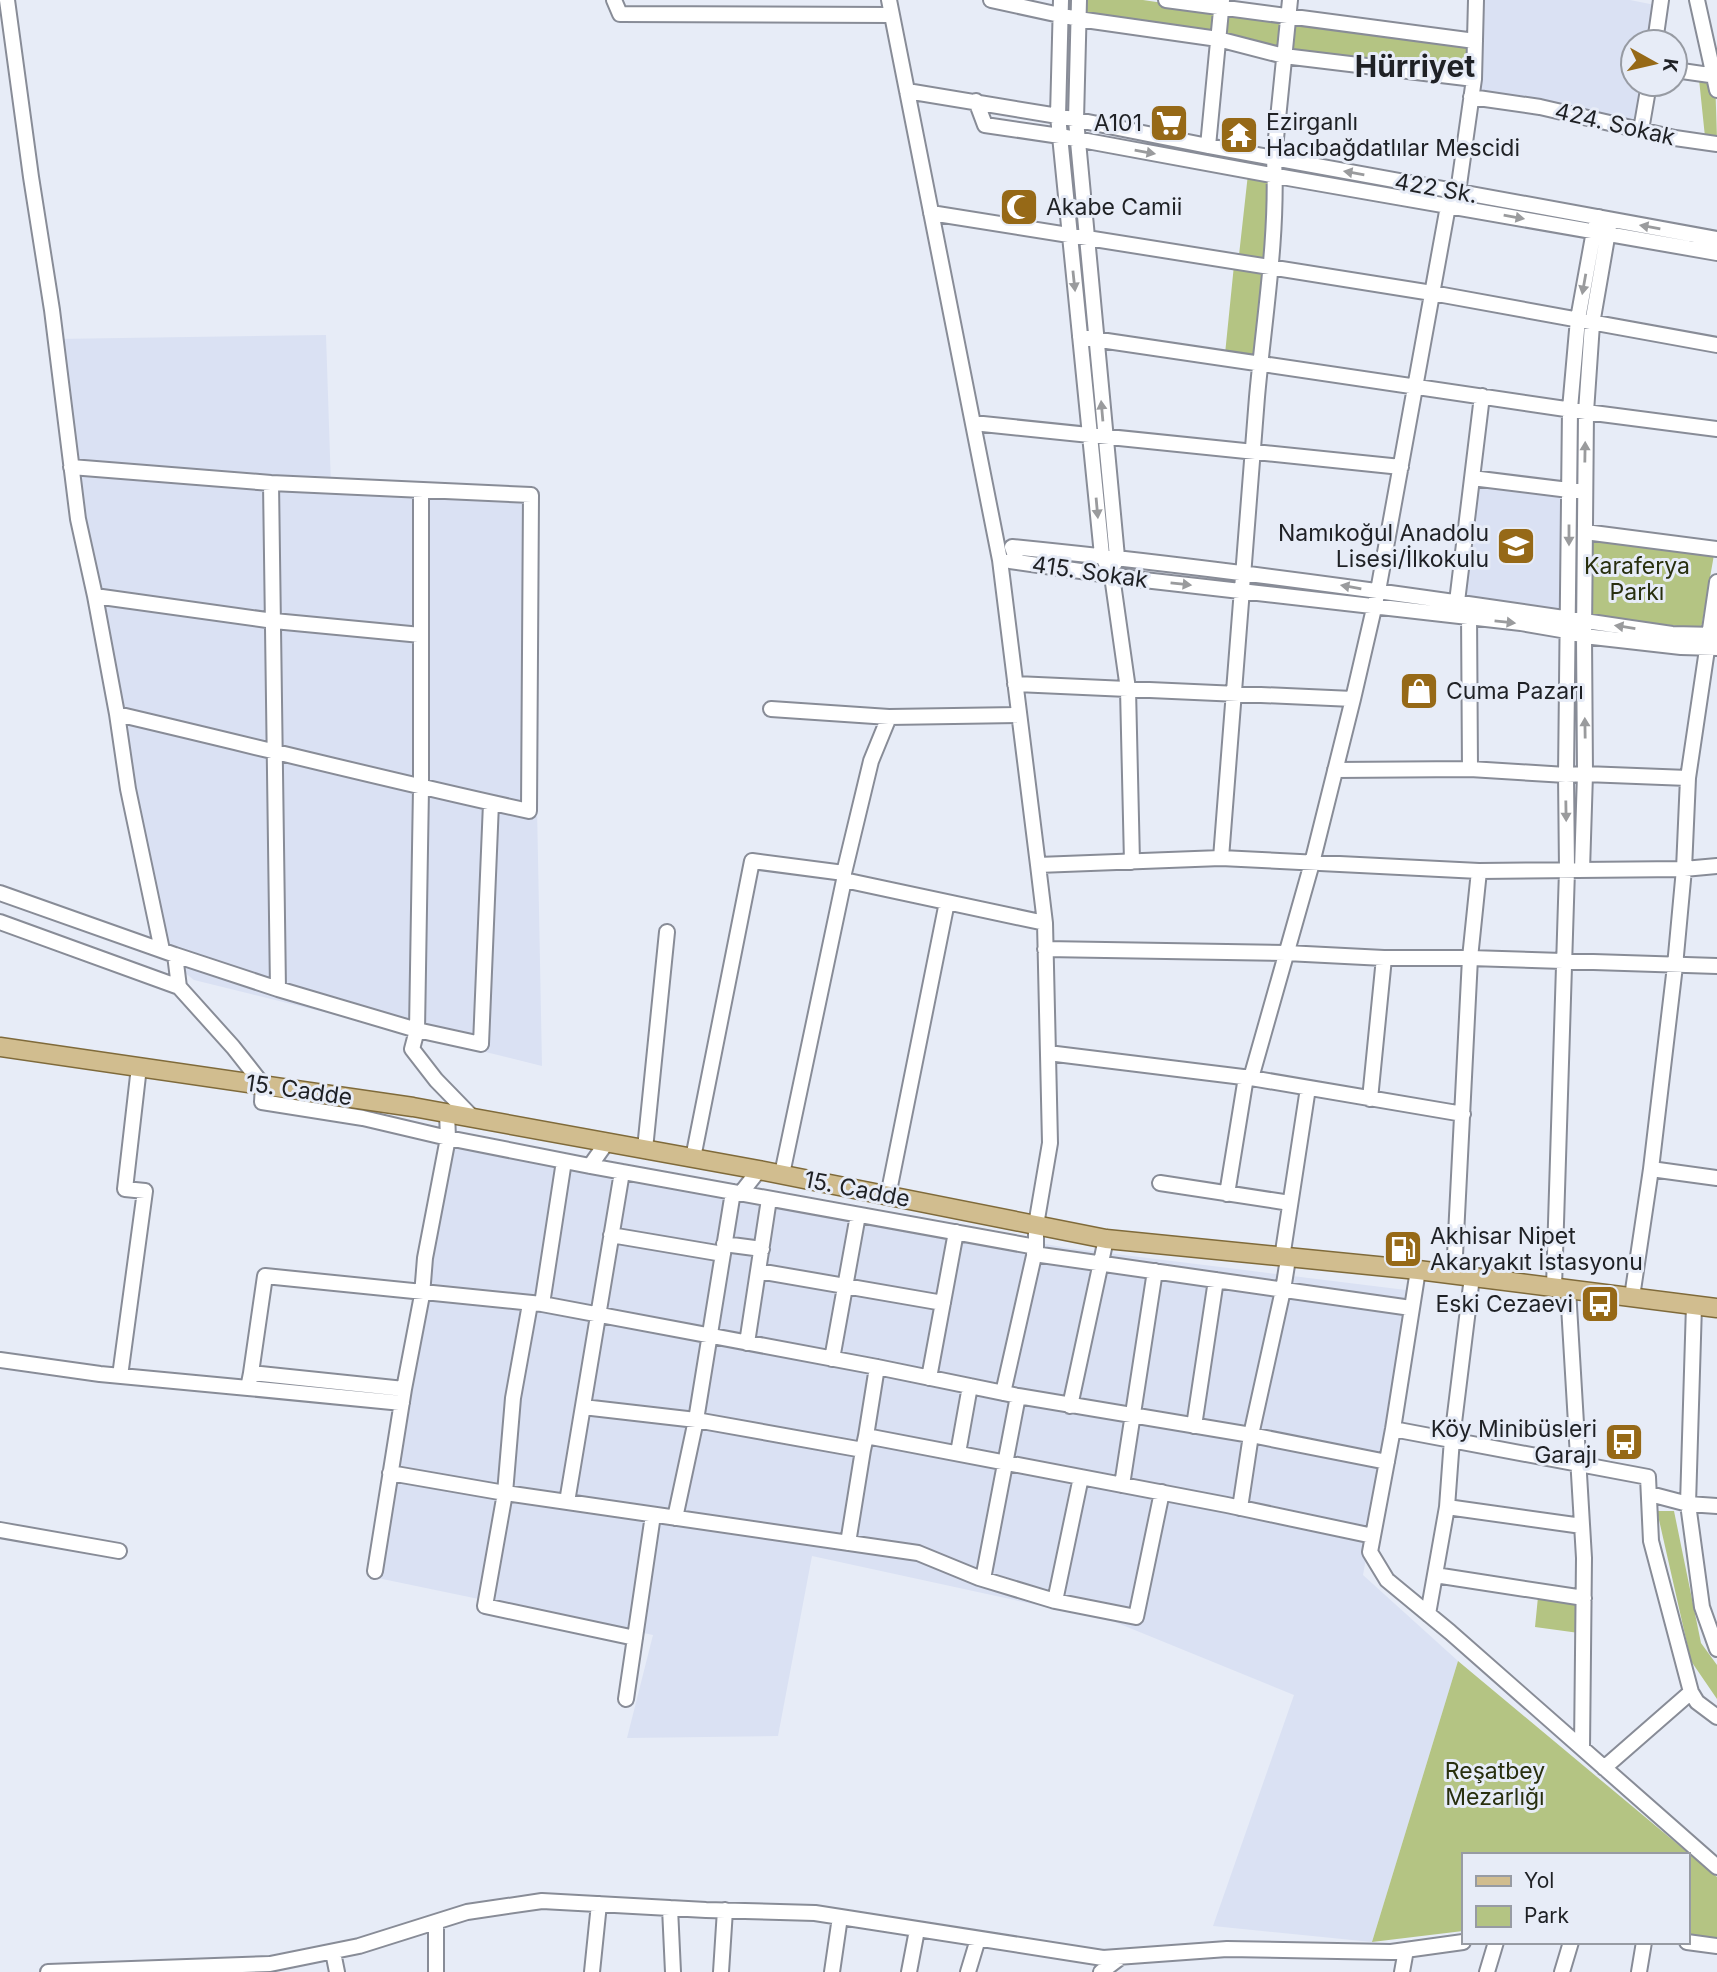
<svg xmlns="http://www.w3.org/2000/svg" width="1717" height="1972" font-family="Inter,sans-serif">
  <style>
    .built { fill: #dae1f3 }
    .green { fill: #b4c483 }
    .lines { fill: none; stroke-linecap: round; stroke-linejoin: round }
    .minor-casing { stroke: #888c97; stroke-width: 18 }
    .major-casing { stroke: #7f6a3a; stroke-width: 21 }
    .minor { stroke: #fff; stroke-width: 14 }
    .major { stroke: #d1bd8f; stroke-width: 18 }
    .oneway { fill: #9a9b9d }
    .labels { text-anchor: middle; stroke-width: 6; stroke-linejoin: round; paint-order: stroke }
    .poi-label { font-size: 23px; fill: #1f2125; stroke: #e7ecf7; text-anchor: start }
    .street-label { font-size: 23px; fill: #1f2125; stroke: #e7ecf7 }
    .park-label { font-size: 23px; fill: #282f0e; stroke: #e7ecf7 }
    .district-label { font-size: 30px; font-weight: bold; fill: #1f2125; stroke: #e7ecf7 }
  </style>
  <rect width="100%" height="100%" fill="#e7ecf7"/>
  <!-- built -->
  <path class="built" d="M1478,0H1630L1655,5L1650,42H1633V84H1644L1638,126L1475,94Z
    M326,335L331,486L531,495L542,1066L194,980L151,946L55,339Z
    M1472,478L1569,491L1568,618L1456,602Z
    M442,1133L1067,1248L1414,1291L1363,1575L1458,1661L1372,1942L1213,1926L1294,1695L1115,1622L812,1556L778,1736L627,1738L653,1635L368,1576Z"/>
  <!-- green -->
  <path class="green" d="M1082,0H1143L1217,11L1214,35L1083,15Z
    M1226,14L1280,20L1277,49L1223,35Z
    M1292,22L1467,47L1466,71L1289,51Z
    M1715,76L1717,140L1705,137L1699,79Z
    M1248,174L1270,178L1266,260L1239,255Z
    M1234,265L1265,270L1256,357L1225,354Z
    M1590,532L1715,549L1701,629L1590,615Z
    M1657,1511H1674L1701,1643L1717,1665V1699L1691,1661Z
    M1538,1597L1579,1600V1633L1535,1627Z
    M1458,1661L1717,1877V1938L1687,1934V1855H1463V1931L1372,1942Z"/>
  <g class="lines">
    <!-- minor casing -->
    <g class="minor-casing">
      <path id="minor" d="M7,0L31,177L52,310L78,519L95,596L117,714L128,789L162,950
        M614,0L620,14L892,15
        M889,0L1000,560L1038,865L1045,923L1050,1143L1036,1225V1247L1003,1393
        M991,0L1078,19L1218,39L1284,56L1474,79
        M1061,0L1058,116L1102,555L1112,576L1128,689L1132,862
        M1079,0L1076,120L1117,557L1115,563
        M1166,0L1475,41
        M1697,0L1717,90
        M1655,42L1661,0
        M1675,70L1717,76
        M907,91L1058,116L1208,146L1717,239
        M1471,97L1540,107L1675,138L1717,144
        M976,101L985,125L1060,136L1288,178L1717,253
        M1641,130L1649,84
        M1208,146L1222,0
        M931,213L1432,293L1717,345
        M1080,337L1586,412L1717,429
        M973,423L1401,467
        M71,467L271,483L531,495L529,811C391,781 254,746 117,714
        M1472,478L1577,491
        M271,483L278,989
        M421,491V788L417,1030L481,1044L491,803
        M1585,532L1717,549
        M1010,561L1144,580L1521,623L1567,631L1584,636L1681,647L1717,648
        M1017,561L1012,547C1233,569 1453,601 1672,634L1717,635
        M95,596L274,621L421,635
        M1456,610L1482,396
        M1469,611L1470,769
        M1015,684L1353,699
        M771,709L889,717L1019,715
        M1335,770L1470,769L1566,775L1585,774L1688,778
        M1221,858C1232,705 1245,551 1257,397C1264,318 1278,237 1274,158L1290,0
        M1038,865L1221,858L1479,871L1684,869L1717,866
        M1582,870L1585,774L1584,636L1586,412L1592,324L1609,226
        M844,873L871,761L889,717
        M0,893L175,955L179,987L233,1047L263,1085L262,1102L363,1118L448,1138L590,1166L1036,1247
        M0,922L179,987
        M1045,949L1286,953L1384,958H1470L1717,966
        M175,955L278,989L417,1030L412,1049L436,1080L472,1117
        M1048,1053L1251,1078L1463,1114
        M1251,1078L1312,863L1353,699L1378,591L1448,206L1458,192L1474,79L1476,0
        M1370,1099L1384,958
        M645,1149L667,932
        M693,1158L752,861L844,873V880L1045,923
        M590,1166L607,1142
        M1651,1169L1717,1178
        M782,1174L844,880
        M1160,1183L1290,1203
        M741,1193L759,1170
        M1227,1194L1246,1077
        M888,1196L947,902
        M611,1235L723,1254
        M724,1244L762,1249
        M1034,1254L1411,1308
        M1282,1258L1308,1088
        M1418,1270L1393,1429L1370,1552L1387,1580L1450,1632L1717,1867
        M759,1271L943,1303
        M1454,1275L1470,958L1479,871
        M1554,1287L1567,870L1566,775L1570,409L1578,319L1594,231L1599,217
        M1568,1289L1584,1558L1582,1748
        M1632,1297L1651,1169L1675,966L1684,869L1688,778L1717,582
        M530,1304L513,1398L505,1493L485,1606L635,1638
        M542,1304L564,1161
        M1694,1305L1688,1504L1702,1607L1717,1649
        M747,1343L769,1199
        M832,1359L858,1215
        M0,1360L100,1374L248,1388L251,1373
        M120,1376L145,1191L125,1189L139,1067
        M929,1378L956,1232
        M248,1388L402,1403
        M404,1389L251,1373L265,1276L542,1304L877,1367L1018,1396L1251,1435L1387,1462
        M1070,1406L1106,1239
        M583,1407L696,1420L863,1450L866,1436L1227,1505L1373,1536
        M1194,1426L1216,1280
        M1393,1429L1648,1477L1651,1541L1691,1692L1697,1702L1717,1717
        M866,1436L877,1367
        M958,1453L970,1386
        M390,1473L505,1493L918,1553L979,1578L1055,1601L1136,1617L1162,1492
        M1122,1485L1155,1271
        M1650,1494L1688,1504L1717,1506
        M567,1502L622,1172
        M1447,1507L1582,1526
        M1240,1508L1251,1435L1283,1290L1288,1259
        M675,1518L696,1420L733,1192
        M0,1530L119,1551
        M848,1543L863,1450
        M375,1571L404,1389L422,1295L425,1258L448,1138L447,1113
        M1435,1575L1584,1598
        M983,1579L1018,1396
        M1055,1601L1081,1477
        M1428,1614L1447,1507L1452,1439L1472,1277
        M626,1699L653,1515
        M1604,1768L1691,1692
        M670,1908L673,1972
        M1687,1942L1717,1946
        M333,1952L337,1972
        M48,1972L270,1964L359,1946L467,1912L542,1901L706,1910L815,1913L1103,1958L1227,1949L1391,1952L1463,1942
        M436,1972V1922
        M592,1972L599,1904
        M721,1972L725,1910
        M832,1972L840,1917
        M909,1972L917,1930
        M968,1972L978,1939
        M1101,1972L1121,1957
        M1402,1972L1406,1950
        M1487,1972L1496,1942
        M1562,1972L1571,1942
        M1639,1972L1644,1942"/>
    </g>
    <!-- major casing -->
    <g class="major-casing">
      <path id="major" d="M0,1047L413,1107L759,1170L1106,1239L1418,1270L1717,1308"/>
    </g>
    <!-- minor -->
    <use href="#minor" class="minor"/>
    <!-- major -->
    <use href="#major" class="major"/>
  </g>
  <!-- one-way arrows -->
  <defs><path id="oneway-solid" d="M-6-.8H1V-3.2L6.5 0L1 3.2V.8H-6Z" transform="scale(1.75)"/></defs>
  <g class="oneway">
    <use href="#oneway-solid" transform="translate(1145 152) rotate(10)"/>
    <use href="#oneway-solid" transform="translate(1354 173) rotate(-170)"/>
    <use href="#oneway-solid" transform="translate(1514 217) rotate(10)"/>
    <use href="#oneway-solid" transform="translate(1650 227) rotate(-170)"/>
    <use href="#oneway-solid" transform="translate(1074 281) rotate(84)"/>
    <use href="#oneway-solid" transform="translate(1584 284) rotate(100)"/>
    <use href="#oneway-solid" transform="translate(1102 411) rotate(-95)"/>
    <use href="#oneway-solid" transform="translate(1585 452) rotate(-89)"/>
    <use href="#oneway-solid" transform="translate(1097 508) rotate(85)"/>
    <use href="#oneway-solid" transform="translate(1569 535) rotate(90)"/>
    <use href="#oneway-solid" transform="translate(1181 584) rotate(6)"/>
    <use href="#oneway-solid" transform="translate(1351 587) rotate(-170)"/>
    <use href="#oneway-solid" transform="translate(1505 622) rotate(6)"/>
    <use href="#oneway-solid" transform="translate(1625 627) rotate(-171)"/>
    <use href="#oneway-solid" transform="translate(1585 728) rotate(-91)"/>
    <use href="#oneway-solid" transform="translate(1566 811) rotate(89)"/>
  </g>
  <!-- icons -->
  <defs>
    <g id="supermarket-square" transform="scale(2.0125)"><rect x="-9" y="-9" width="18" height="18" rx="4" fill="#966917" stroke="#e7ecf7"/><path d="M-6-5.5h2.5l.6 2H6L4.5 2H-2.5L-4.4-4H-6ZM-1.5 3.2a1.3 1.3 0 1 0 .1 0ZM3 3.2a1.3 1.3 0 1 0 .1 0Z" fill="#fff"/></g>
    <g id="temple-square" transform="scale(2.0125)"><rect x="-9" y="-9" width="18" height="18" rx="4" fill="#966917" stroke="#e7ecf7"/><path d="M0-6L5-2H3V0L6.5 2.5H4V6H1.5V3h-3V6H-4V2.5H-6.5L-3 0V-2H-5Z" fill="#fff"/></g>
    <g id="mosque-square" transform="scale(2.0125)"><rect x="-9" y="-9" width="18" height="18" rx="4" fill="#966917" stroke="#e7ecf7"/><path d="M3.5-4.9A6 6 0 1 0 3.5 4.9A5 5 0 1 1 3.5-4.9Z" fill="#fff"/></g>
    <g id="school-square" transform="scale(2.0125)"><rect x="-9" y="-9" width="18" height="18" rx="4" fill="#966917" stroke="#e7ecf7"/><path d="M0-5L7-2L0 1L-7-2ZM-4 1L0 2.5L4 1V4Q0 6-4 4Z" fill="#fff"/></g>
    <g id="shop-square" transform="scale(2.0125)"><rect x="-9" y="-9" width="18" height="18" rx="4" fill="#966917" stroke="#e7ecf7"/><path d="M-5-2.5h2.3a2.7 3.5 0 0 1 5.4 0H5L5.5 6h-11ZM-1.5-2.5h3a1.5 2.3 0 0 0-3 0Z" fill="#fff"/></g>
    <g id="fuel-square" transform="scale(2.0125)"><rect x="-9" y="-9" width="18" height="18" rx="4" fill="#966917" stroke="#e7ecf7"/><path d="M-5.5-6h7V0h2V4h1.3V-2.5L3-4.5l.8-.8L6-3V5H2.5V1h-1V6h-7ZM-4.2-4.7v3.2H.2V-4.7Z" fill="#fff"/></g>
    <g id="bus-square" transform="scale(2.0125)"><rect x="-9" y="-9" width="18" height="18" rx="4" fill="#966917" stroke="#e7ecf7"/><path d="M-5-6H5V4H4V6H2V4H-2V6H-4V4H-5ZM-3.5-4V0h7V-4ZM-3.5 1.2v1.5H-2V1.2ZM2 1.2v1.5H3.5V1.2Z" fill="#fff"/></g>
  </defs>
  <g fill-rule="evenodd">
    <use href="#supermarket-square" x="1169" y="123"/>
    <use href="#temple-square" x="1239" y="135"/>
    <use href="#mosque-square" x="1019" y="207"/>
    <use href="#school-square" x="1516" y="546"/>
    <use href="#shop-square" x="1419" y="691"/>
    <use href="#fuel-square" x="1403" y="1249"/>
    <use href="#bus-square" x="1600" y="1304"/>
    <use href="#bus-square" x="1624" y="1442"/>
  </g>
  <g class="labels">
    <!-- poi labels -->
    <g class="poi-label">
      <text x="1266" y="130">Ezirganlı<tspan x="1266" dy="26">Hacıbağdatlılar Mescidi</tspan></text>
      <text x="1142" y="131" text-anchor="end">A101</text>
      <text x="1046" y="215">Akabe Camii</text>
      <text x="1489" y="541" text-anchor="end">Namıkoğul Anadolu<tspan x="1489" dy="26">Lisesi/İlkokulu</tspan></text>
      <text x="1446" y="699">Cuma Pazarı</text>
      <text x="1430" y="1244">Akhisar Nipet<tspan x="1430" dy="26">Akaryakıt İstasyonu</tspan></text>
      <text x="1573" y="1312" text-anchor="end">Eski Cezaevi</text>
      <text x="1597" y="1437" text-anchor="end">Köy Minibüsleri<tspan x="1597" dy="26">Garajı</tspan></text>
    </g>
    <!-- street labels -->
    <g class="street-label">
      <text transform="translate(1615 124) rotate(13)" y="8">424. Sokak</text>
      <text transform="translate(1436 188) rotate(10)" y="8">422 Sk.</text>
      <text transform="translate(1090 572) rotate(8)" y="8">415. Sokak</text>
      <text transform="translate(299 1090) rotate(8)" y="8">15. Cadde</text>
      <text transform="translate(857 1189) rotate(11)" y="8">15. Cadde</text>
    </g>
    <!-- park labels -->
    <g class="park-label">
      <text x="1637" y="574">Karaferya<tspan x="1637" dy="26">Parkı</tspan></text>
      <text x="1495" y="1779">Reşatbey<tspan x="1495" dy="26">Mezarlığı</tspan></text>
    </g>
    <!-- district labels -->
    <g class="district-label">
      <text x="1415" y="77">Hürriyet</text>
    </g>
  </g>
  <!-- legend -->
  <rect x="1462" y="1853" width="228" height="91" fill="#e7ecf7" stroke="#979ba3" stroke-width="2"/>
  <rect x="1476" y="1876" width="35" height="10" fill="#d1bd8f" stroke="#979ba3" stroke-width="2"/>
  <text x="1524" y="1888" font-size="21" fill="#1f2125">Yol</text>
  <rect x="1476" y="1906" width="35" height="21" fill="#b4c483" stroke="#979ba3" stroke-width="2"/>
  <text x="1524" y="1923" font-size="21" fill="#1f2125">Park</text>
  <!-- north arrow -->
  <g transform="translate(1654 63) rotate(98)"><circle r="33" fill="#e7ecf7" stroke="#979ba3" stroke-width="2"/>
  <path d="M0-5L12 26L0 18L-12 26Z" fill="#966917"/>
  <text y="-10" font-size="19" font-weight="bold" text-anchor="middle" fill="#1f2125">K</text>
  </g>
</svg>
